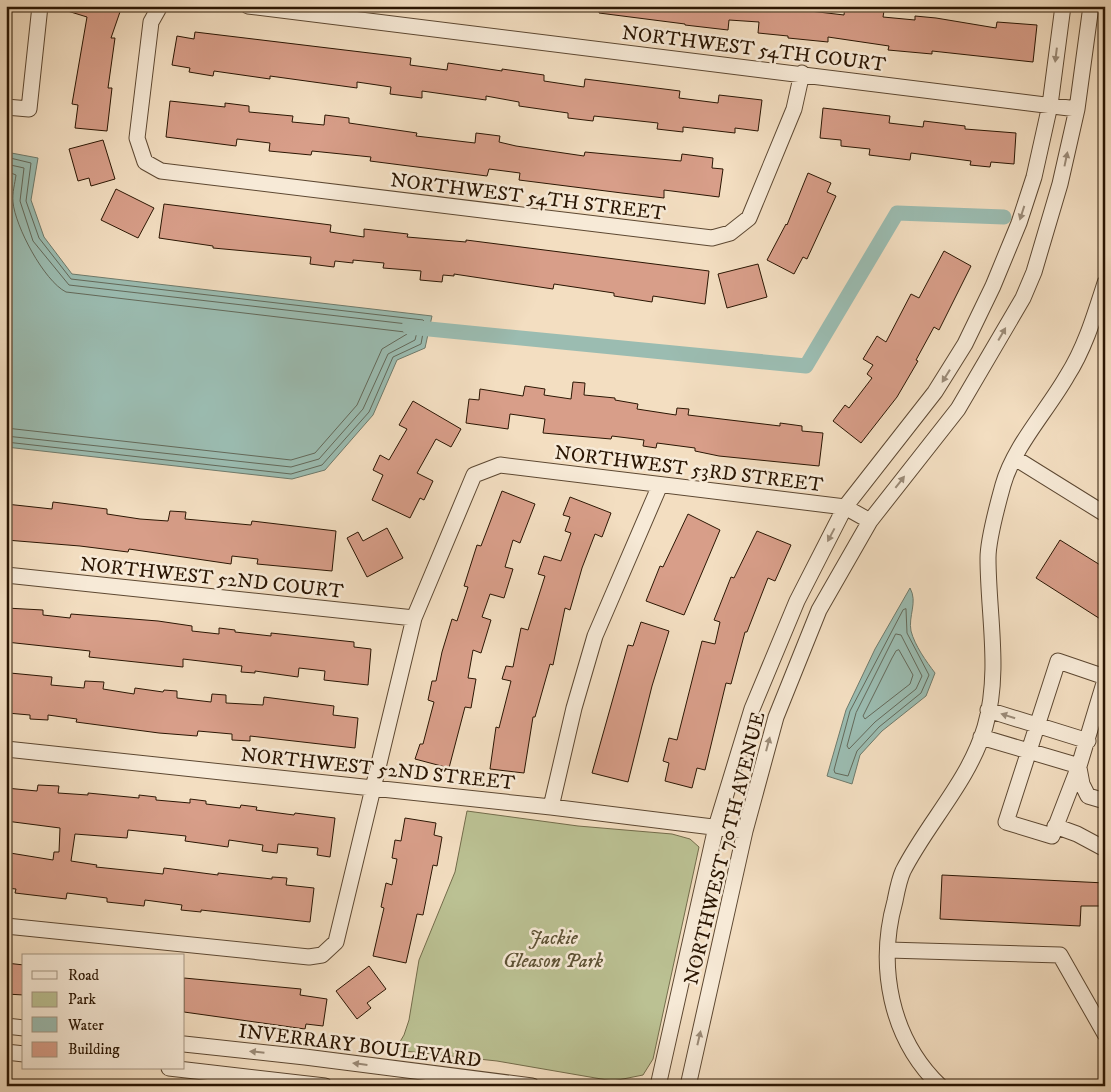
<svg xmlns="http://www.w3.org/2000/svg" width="1111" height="1092" font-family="'IM FELL DW Pica',serif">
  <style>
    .green { fill: #bbc193; stroke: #736c4b }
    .water { fill: #9bbcb1; stroke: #6e7a6b }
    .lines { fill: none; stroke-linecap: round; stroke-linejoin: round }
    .shore { stroke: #63695a; stroke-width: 1 }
    .canal { stroke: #9bbcb1; stroke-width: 15 }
    .building { fill: #d89e89; stroke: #2b1603 }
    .minor-casing { stroke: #5d4832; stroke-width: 17 }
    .minor { stroke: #f7ead7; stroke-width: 15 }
    .oneway { fill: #9b8b78 }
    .labels { text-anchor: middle; stroke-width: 5; stroke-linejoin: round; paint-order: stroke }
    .street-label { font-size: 20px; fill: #2b1603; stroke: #f7ead7 }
    .park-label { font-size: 20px; font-style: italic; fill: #5d5235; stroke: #f7ead7 }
  </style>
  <rect width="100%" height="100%" fill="#f3dec1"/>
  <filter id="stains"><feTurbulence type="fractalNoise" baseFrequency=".004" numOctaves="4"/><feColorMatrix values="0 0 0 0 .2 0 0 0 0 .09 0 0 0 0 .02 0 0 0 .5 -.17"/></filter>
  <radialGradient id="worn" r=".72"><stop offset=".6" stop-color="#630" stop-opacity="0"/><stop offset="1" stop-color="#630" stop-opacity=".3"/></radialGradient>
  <!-- green -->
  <path class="green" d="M467,811L578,826L672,834L690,839L699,847L653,1059L643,1075L613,1081L497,1061L395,1050L404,1035L409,1020L419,960L455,872Z"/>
  <!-- water -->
  <path class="water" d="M6,152L38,158L31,200L44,237L72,274L432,316L425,348L397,360L373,415L325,470L292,479L6,447Z
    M910,588C918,602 908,616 911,631C915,646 926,661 935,673L926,696L882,731L860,755L852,784L827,776L846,710L875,649Z"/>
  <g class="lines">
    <!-- shore -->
    <path class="shore" d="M6,157L31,163L26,201L39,238L71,279L423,320L425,322L421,344L393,357L369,412L322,465L291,474L6,442
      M6,164L24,168L20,201L33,241L69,285L416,325L418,328L415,340L388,354L363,409L319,459L291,467L6,436
      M6,171L16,175C15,183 12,193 13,202C15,226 44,281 66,292L405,332L407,334L382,349L357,405L315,453L291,460L6,428
      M906,609L907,633L929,675L921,693L879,727L857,751L848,776L835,773L834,770L850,711L903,610Z
      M896,634L901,635L922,676L916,689L875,722L849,749L847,746L856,713Z
      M899,650L913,675L910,684L865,719L863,716L892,658L896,651Z"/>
    <!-- canal -->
    <path class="canal" d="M409,327L806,366L897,213L1004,217"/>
  </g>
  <!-- building -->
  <path class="building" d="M61,6H122L111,38H115L108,88H112L107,131L75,128L78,105L72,104L87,17L61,9Z
    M600,6H810V11L844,15L845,6H854L884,11L883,17L915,20V16L936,18L996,28L997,22L1037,25L1033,62L932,51V54L888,50L889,46L828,37V42L788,38V36L758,33L759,22L729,20L728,30L685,25V24L599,13Z
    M195,32L411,58L410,65L447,70L448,63L502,71V69L544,75V81L584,87L585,79L680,91L679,98L718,103L719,95L762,100L758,131L735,128V133L683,127V132L657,129L658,123L594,116L593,121L568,118V113L519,106V102L486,96V100L422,91V98L390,94L391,87L357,82V88L270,76V79L214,71L213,76L189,72L190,68L172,65L177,36L194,39Z
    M170,101L225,107V103L249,106V112L293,116L292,122L324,125L325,115L349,118V123L417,133L416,136L475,143L476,133L500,136L499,142L516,146L584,156L585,152L681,161L682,154L713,158L712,168L723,169L719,197L664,190V198L622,193L519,180L520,173L489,169L487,176L370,161L371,157L312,151L311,155L269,151L270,143L237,139L236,146L166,137Z
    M823,108L890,116L889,123L923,127L924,121L965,126V129L1016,133L1014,164L991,162L990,167L970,165L971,161L911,153L910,160L869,155L870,149L841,146V140L820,138Z
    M103,140L115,179L91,186L89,178L78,181L69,149Z
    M808,173L831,183L827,192L836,196L807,259L803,257L794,274L767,260L786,224L787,225Z
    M116,189L154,208L138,238L101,220Z
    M164,204L331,225L330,232L364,237V229L408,234L407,237L466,242V240L709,271L705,304L653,296L652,302L614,296V293L554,284L553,289L454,274V276L443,275L442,282L420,280L421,271L383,268L384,263L353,260V263L335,261L334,267L310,264L311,257L213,248V246L159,238Z
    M944,251L971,266L939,330L934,327L916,360L918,361L897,397L861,443L833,421L845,405L849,408L872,378L867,374L873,365L863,359L877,336L886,342L911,294L919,298Z
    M758,264L767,297L727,308L718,274Z
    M573,382L585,383L584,395L615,398V400L638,404L637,409L676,415L677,408L689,409L688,415L780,426V423L802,426V431L823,433L819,466L719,456L695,451V448L657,443L656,448L643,446L644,440L612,436L611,439L543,433L545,419L510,414L508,429L466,423L469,399L479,400L480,389L523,396L525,386L545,389L544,395L571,399Z
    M413,401L461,429L451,447L436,439L417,473L433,481L424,500L420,498L410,518L372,500L383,475L373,470L380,455L389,460L407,429L399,425Z
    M502,491L535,504L520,543L513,540L505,567L513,569L504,598L490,594L482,617L491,620L481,653L473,650L468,678L476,679L471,708L465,707L449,768L415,759L420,744H423L434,702L428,700L432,681H436L442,652L452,619L457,621L468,587L464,586L477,545L481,546Z
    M570,497L611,513L602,537L595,534L582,568L570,610L565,608L553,665L550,664L535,717H533L524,773L490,769L496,727L499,728L511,681L502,679L506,666L513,667L521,628L528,630L532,617L545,576L538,574L544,556L561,561L571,533L565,531L570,517L563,515Z
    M53,502L107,509V514L140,519L168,521L170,511L186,512L185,519L251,525L252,521L336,531L332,571L257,564L258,559L232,556L231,564L129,549L128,552L80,546L6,540V504L52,509Z
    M688,514L720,530L684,615L646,601L660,566L663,567Z
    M387,528L403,558L367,577L347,538L358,532L363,541Z
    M757,531L791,545L775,581L768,578L747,632H745L731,684L726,683L705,770L697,768L692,788L665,781L669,763L663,761L669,738L677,740L702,641L715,644L720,622L714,620L731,577L734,578Z
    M1060,540L1105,568V622L1036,578Z
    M6,608L43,610V615L70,618L71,614L158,621L192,626V631L219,634V628L235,630V632L271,636V633L354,642V647L371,649L368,685L324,680L325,671L299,668L298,677L255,671V673L241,672L242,666L183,659V667L89,657L90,651L6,642Z
    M641,622L669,631L652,686L628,782L592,773L628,645L633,646Z
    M10,673L52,677L51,685L84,688L85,681L104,682L103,689L134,694L135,688L163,692L164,690L177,691V698L211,702L212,694L226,695V703L263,705L264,697L334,706L333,715L358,718L355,748L250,736V741L232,740V734L198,731L197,736L159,733L76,722L77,719L48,715V720L30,719V715L7,713Z
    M38,785L59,786L58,793L88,795V793L139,798V795L156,797V800L190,803V799L206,801V804L240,808L241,805L257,807L256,810L294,815L295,813L335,818L330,857L317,855L318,848L278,844L277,853L262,851L263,845L229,840L228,847L185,841L186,836L128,830L127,838L75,834L71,861L97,865L96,867L163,874L164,868L218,875V873L272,879V877L287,878L286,885L314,888L310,922L201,910V912L181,910L182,905L145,900L144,906L107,902V898L67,893L66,899L15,893L16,889L6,888V858L9,859L10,853L53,860L54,852H59L60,828L6,821V788L37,791Z
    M405,818L436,823L434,835L442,837L437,866L433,865L423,915L417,914L406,963L373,956L384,908L381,907L386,883L392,885L397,859L392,858L395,840L401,841Z
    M942,875L1105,883V906H1081L1080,926L940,919Z
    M6,963L24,965V995L6,994Z
    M369,966L386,989L367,1003L371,1008L357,1019L336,991Z
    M184,978L301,989L300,995L327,999L323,1026L306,1024L305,1029L184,1012Z"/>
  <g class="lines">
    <!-- minor casing -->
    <g class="minor-casing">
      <path id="minor" d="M160,6L151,22L137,138L145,162L161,171L712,238L730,233L749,218L794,109L802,73
        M248,6L1077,109
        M6,107L29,109L40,6
        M1015,458L1105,514
        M6,575L414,618
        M1105,677L1058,661L1006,822L1052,836L1079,766L1105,680
        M988,710L1088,741
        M981,737L1079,766
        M6,749L551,807L745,831
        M1079,768L1082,784L1088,796L1105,801
        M551,807L574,708L595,636L660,485
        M1055,826L1077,834L1105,849
        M6,926L309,957L322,955L336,942L414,618L474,475L500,465L845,507L870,521
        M888,950L1060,955L1105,1034
        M6,1026L24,1028
        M184,1044L305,1057L532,1086
        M6,1052L24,1054
        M169,1068L325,1086
        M658,1086L716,827L752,709L797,601L845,507L935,392L965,344L993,286L1019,223L1034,177L1050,105L1063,6
        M688,1086L745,831L776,717L819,610L870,521L958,409L1023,298L1034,272L1060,184L1077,109L1091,6
        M940,1086C890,1038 877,966 895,901C897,891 899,880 903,871C928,822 969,781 985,727C1001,672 988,614 988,558C988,540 998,503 1003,485C1014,446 1047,411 1067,376C1085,348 1095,314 1105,283"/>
    </g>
    <!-- minor -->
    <use href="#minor" class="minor"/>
  </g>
  <!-- one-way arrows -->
  <defs><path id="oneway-solid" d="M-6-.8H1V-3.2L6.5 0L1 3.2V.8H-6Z" transform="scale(1.25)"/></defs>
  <g class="oneway">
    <use href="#oneway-solid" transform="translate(1056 55) rotate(97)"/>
    <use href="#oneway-solid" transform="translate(1066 159) rotate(-78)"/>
    <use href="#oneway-solid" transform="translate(1022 213) rotate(108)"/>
    <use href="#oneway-solid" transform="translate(1002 334) rotate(-60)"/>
    <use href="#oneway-solid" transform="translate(946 376) rotate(122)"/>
    <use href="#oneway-solid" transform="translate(900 482) rotate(-52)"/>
    <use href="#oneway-solid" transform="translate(831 535) rotate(118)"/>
    <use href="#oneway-solid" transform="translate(1008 716) rotate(-163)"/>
    <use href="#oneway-solid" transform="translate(768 744) rotate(-75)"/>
    <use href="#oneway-solid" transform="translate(699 1038) rotate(-77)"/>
    <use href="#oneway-solid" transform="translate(257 1052) rotate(-174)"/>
    <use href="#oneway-solid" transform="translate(360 1064) rotate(-173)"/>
  </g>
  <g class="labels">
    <!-- street labels -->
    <g class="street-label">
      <text transform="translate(754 48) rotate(7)" y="7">NORTHWEST 54TH COURT</text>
      <text transform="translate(528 196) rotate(7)" y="7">NORTHWEST 54TH STREET</text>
      <text transform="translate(689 468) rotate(7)" y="7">NORTHWEST 53RD STREET</text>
      <text transform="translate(212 577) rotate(6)" y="7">NORTHWEST 52ND COURT</text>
      <text transform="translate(378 768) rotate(6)" y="7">NORTHWEST 52ND STREET</text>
      <text transform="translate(724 848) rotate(-76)" y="7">NORTHWEST 70TH AVENUE</text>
      <text transform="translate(360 1045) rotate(7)" y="7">INVERRARY BOULEVARD</text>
    </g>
    <!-- park labels -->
    <g class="park-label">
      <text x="553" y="944">Jackie<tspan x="553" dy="23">Gleason Park</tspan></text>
    </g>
  </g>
  <!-- margin -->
  <rect width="1111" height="1092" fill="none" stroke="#f3dec1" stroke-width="25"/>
  <rect x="8" y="8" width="1096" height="1077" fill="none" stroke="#2b1603" stroke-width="2.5"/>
  <rect x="12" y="12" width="1086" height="1067" fill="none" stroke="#2b1603"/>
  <!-- legend -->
  <rect x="22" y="954" width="162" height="115" fill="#f7ead7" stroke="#a59582"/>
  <rect x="32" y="971" width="25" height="8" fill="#f7ead7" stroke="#a59582"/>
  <text x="68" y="980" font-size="15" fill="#2b1603">Road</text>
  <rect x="32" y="992" width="25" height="15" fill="#bbc193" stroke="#a59582"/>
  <text x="68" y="1004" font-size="15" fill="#2b1603">Park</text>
  <rect x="32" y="1017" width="25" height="15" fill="#9bbcb1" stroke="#a59582"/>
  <text x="68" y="1030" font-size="15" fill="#2b1603">Water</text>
  <rect x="32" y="1042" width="25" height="15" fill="#d89e89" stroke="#a59582"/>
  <text x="68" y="1054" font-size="15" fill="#2b1603">Building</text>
  <rect width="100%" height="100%" filter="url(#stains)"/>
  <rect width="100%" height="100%" fill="url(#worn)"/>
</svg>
